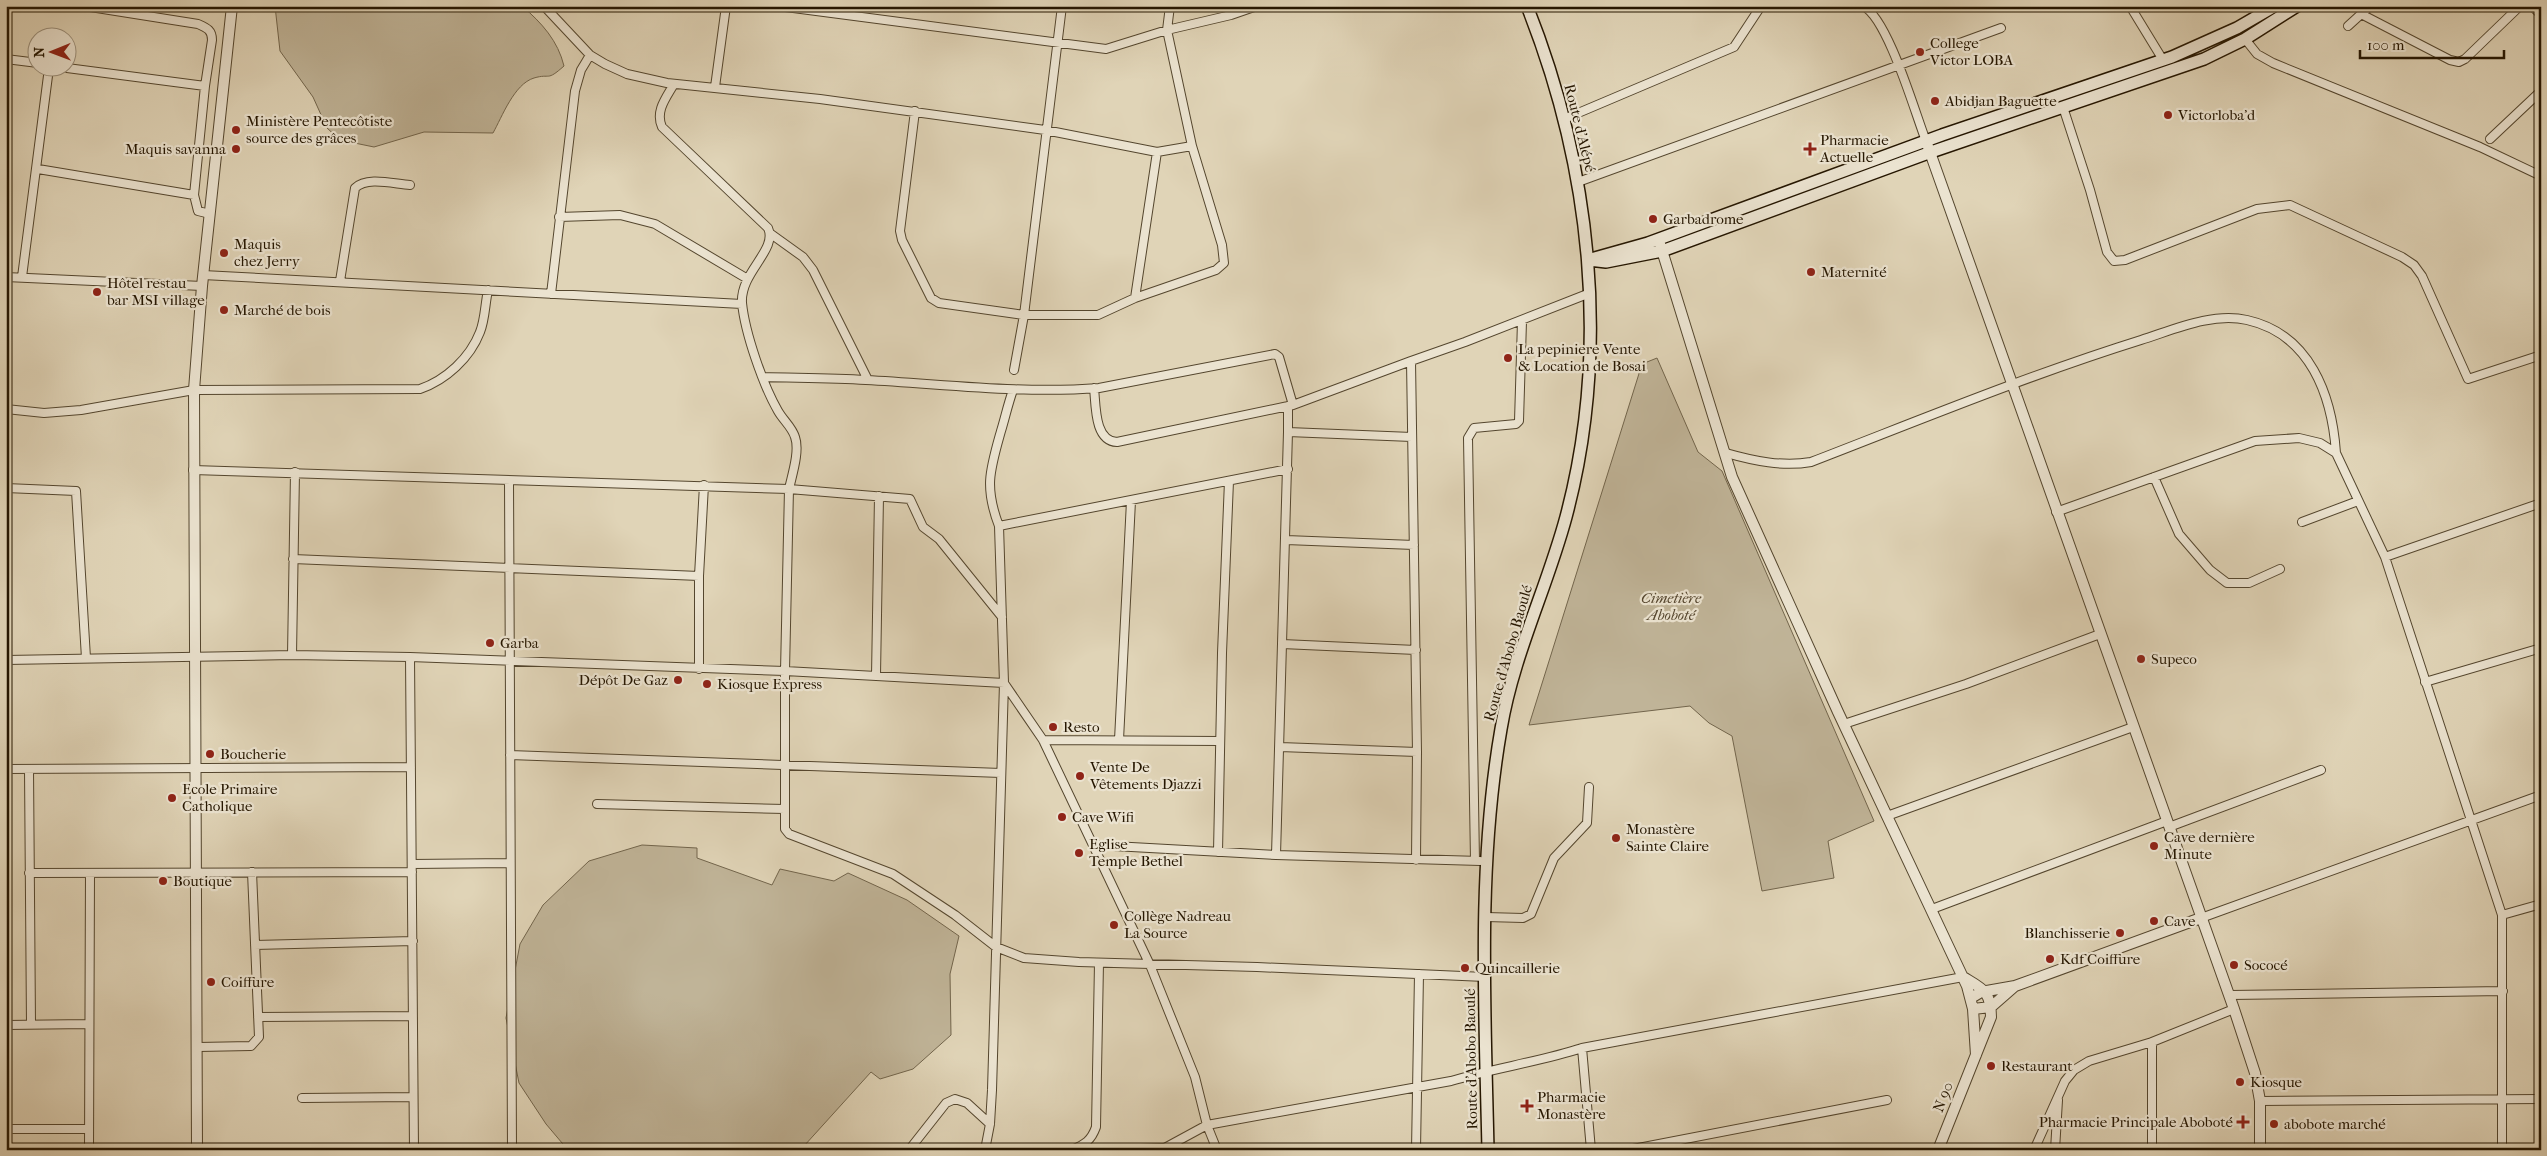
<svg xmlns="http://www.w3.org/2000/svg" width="2547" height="1156" font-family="'IM FELL French Canon',serif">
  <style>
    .green { fill: #c0b498; stroke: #72654c }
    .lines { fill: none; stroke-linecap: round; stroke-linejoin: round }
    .minor-casing { stroke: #54462e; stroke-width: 10 }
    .tertiary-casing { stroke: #54462e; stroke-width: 12 }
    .secondary-casing { stroke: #251601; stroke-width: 14 }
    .minor { stroke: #ebe3d0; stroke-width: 8 }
    .tertiary { stroke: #ebe3d0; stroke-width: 10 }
    .secondary { stroke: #ebe3d0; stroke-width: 11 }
    .poi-dot { fill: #8f2418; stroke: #ebe3d0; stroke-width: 2 }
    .labels { text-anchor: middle; stroke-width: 4.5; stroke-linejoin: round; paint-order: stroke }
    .poi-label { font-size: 15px; fill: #251601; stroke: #ebe3d0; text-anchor: start }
    .street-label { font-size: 15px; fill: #251601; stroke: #ebe3d0 }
    .park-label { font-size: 15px; font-style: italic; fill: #54452e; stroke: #ebe3d0 }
  </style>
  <rect width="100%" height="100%" fill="#e0d4b7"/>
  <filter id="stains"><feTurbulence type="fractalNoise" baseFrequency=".004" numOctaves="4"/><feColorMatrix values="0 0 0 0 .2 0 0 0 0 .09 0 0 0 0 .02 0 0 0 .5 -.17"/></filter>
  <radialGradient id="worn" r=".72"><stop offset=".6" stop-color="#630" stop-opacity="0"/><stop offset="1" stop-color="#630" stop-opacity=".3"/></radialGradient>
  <!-- green -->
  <path class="green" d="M275,6H522C542,23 558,41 564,66C546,82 551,73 534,78C514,84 502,117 493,133L424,132L374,147L340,140L327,128L313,97L280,51Z
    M1657,358L1698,452L1722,471L1874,821L1828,841L1834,878L1762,891L1732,736L1709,723L1690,706L1529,725L1642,364Z
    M642,845L697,848V858L772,885L780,869L834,881L848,873L907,900L959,936L950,974L951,1035L913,1069L880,1079L871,1072L804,1146L797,1150H568L546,1124L519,1083L506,1018L520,944L543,905L589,861Z"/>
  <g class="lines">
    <!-- minor casing -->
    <g class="minor-casing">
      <path id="minor" d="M84,6L198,24C207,28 212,30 212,40L205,86
        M544,6L590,55L605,64L627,74L667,83L820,99L1045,130L1157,152
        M778,6L1106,49L1167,30L1231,15L1257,6
        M1863,6C1888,18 1915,113 1926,141
        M2130,6L2163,60
        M2532,6L2541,15
        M2361,14L2450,60L2459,62L2465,59L2520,6
        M2348,26L2370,6
        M2245,39L2257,54L2273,63L2480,147L2541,176
        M6,59L38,63
        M67,68L205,86L194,195
        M674,84C666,98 655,111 662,127L768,228C778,250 740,272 742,303C745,333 763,385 778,411C783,420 792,427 795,437C800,451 792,475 789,489L910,499L923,527L939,539L1002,617
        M715,87L726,6
        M2063,107L2090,190L2107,252L2114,261L2125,260L2257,209L2290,205L2402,257L2414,265L2422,276L2468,379L2541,355
        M915,111L900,231L902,240L931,298L939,303L1024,315H1098L1135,298L1157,152L1192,146L1167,30L1170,6
        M1564,119L1734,47L1761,6
        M2490,139L2541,91
        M38,169L194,195L198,211L210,214
        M1578,182L2001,28
        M559,217L620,215L655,224L746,278
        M771,234L803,257L813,270L868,380
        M203,275L742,304
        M6,277L202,286
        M22,277L49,68
        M340,281L355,188C367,176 394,184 410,185
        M551,294L575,91L581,70L590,55
        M1135,298L1216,270L1224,263L1222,245L1192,146
        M1014,370L1024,315L1062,6
        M763,377C797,378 832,378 866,380C944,384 1021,394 1099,388L1275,354L1279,357L1293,405
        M1094,388C1096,405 1094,441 1117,442L1293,405L1411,361
        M6,409L44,413L81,410L194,390L420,389C446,380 470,358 480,332C485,320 485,304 488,290
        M1288,432V406
        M1726,453C1754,461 1783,467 1811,462C1920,420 2029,375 2141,340C2173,330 2212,312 2247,320C2310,334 2332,395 2336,453
        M193,470L789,489L785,671V829L789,834L893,874L955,915L996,947L1024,958L1079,962L1257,967L1485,977
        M2154,477L2179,534L2210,570L2227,583H2249L2280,569
        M509,481L512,1150
        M6,488L76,491L86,658
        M2056,512L2255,441L2299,438L2320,443L2336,453L2385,557L2502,915V1150
        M2302,522L2358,501
        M999,526L1288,469
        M1286,540L1414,545
        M2385,557L2541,503
        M293,559L699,576
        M1282,644L1416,650
        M292,655L295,472
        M410,657L414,1150
        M6,660L292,655L410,657L785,671L1004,683L1043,740L1150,965L1195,1077L1207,1125L1217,1150
        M699,669V576L704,485
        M876,676L879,496
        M2425,682L2541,648
        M1844,724L1966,684L2100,634
        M1043,740L1220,741
        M1119,740L1131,501
        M1280,747L1417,752
        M510,755L1001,773
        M6,769L411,767
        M29,769L31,1024
        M597,804L785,809
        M1887,816L2133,727
        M2169,827L2321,770
        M1095,845L1276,855L1480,861
        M1218,852L1222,653L1229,481
        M1276,855L1288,432L1412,437
        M1416,860L1417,752L1411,361L1465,342L1590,293
        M1475,861L1468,438L1474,428L1516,424L1519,421L1522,321
        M412,864L510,863
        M29,873L412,872
        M1932,909L2167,821
        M2502,915L2541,904
        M1486,917L1523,918L1531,914L1554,858L1587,823L1589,787
        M2201,918L2541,795
        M255,945L413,941
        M2230,995L2503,991
        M258,1017L412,1016
        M6,1025L89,1024
        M198,1047L251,1046L259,1037L252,872
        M1582,1048L1591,1150
        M302,1098L413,1097
        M2260,1101L2541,1099
        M6,1129H89
        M89,1150L90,873
        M909,1150L946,1103L955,1099L967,1103L990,1124
        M985,1150L990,1124L992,1090L1004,683L999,526C984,487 990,470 1001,431C1005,418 1008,404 1013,390
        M1072,1150C1085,1144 1091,1141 1096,1127L1099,963
        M1118,1150L1163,1148
        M1161,1150L1207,1125L1451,1081C1494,1068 1539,1062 1582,1048L1963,977
        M1416,1150L1419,974
        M1628,1150L1887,1100
        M2034,1150L2065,1081L2074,1070L2089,1061L2152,1042L2234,1009
        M2055,1150L2058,1100
        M2152,1150V1042"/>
    </g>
    <!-- tertiary casing -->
    <g class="tertiary-casing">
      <path id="tertiary" d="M1926,141L2234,1009L2255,1073L2260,1101V1150
        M1660,244L1732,477L1838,712L1967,986L1973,1009L1976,1055
        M1971,998L1981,992L2015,986L2201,918
        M1973,1009L1991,1007L2015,986
        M197,1150L194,390L202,286L232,6
        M1938,1150L1991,1017C1991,991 1983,989 1963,977"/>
    </g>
    <!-- secondary casing -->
    <g class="secondary-casing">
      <path id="secondary" d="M1591,259L1648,243L1942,135L2172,57L2237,28L2275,6
        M1589,260L1606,262L1662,251L1931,152L2204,59L2245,39L2297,6
        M1488,1150C1485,1010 1477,867 1501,729C1513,656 1547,588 1566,517C1611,348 1591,167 1527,6"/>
    </g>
    <!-- minor -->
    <use href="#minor" class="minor"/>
    <!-- tertiary -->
    <use href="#tertiary" class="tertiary"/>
    <!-- secondary -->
    <use href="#secondary" class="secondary"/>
  </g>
  <!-- markers -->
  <g class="poi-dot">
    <circle cx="1920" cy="52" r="5"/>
    <circle cx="1935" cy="101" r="5"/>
    <circle cx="2168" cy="115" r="5"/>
    <circle cx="236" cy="130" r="5"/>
    <circle cx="236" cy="149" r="5"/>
    <path d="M1807.5 141.5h5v5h5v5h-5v5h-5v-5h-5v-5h5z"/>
    <circle cx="1653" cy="219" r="5"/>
    <circle cx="224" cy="253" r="5"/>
    <circle cx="1811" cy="272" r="5"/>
    <circle cx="97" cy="292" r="5"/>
    <circle cx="224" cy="310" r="5"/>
    <circle cx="1508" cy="358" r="5"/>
    <circle cx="490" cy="643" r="5"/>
    <circle cx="2141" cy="659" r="5"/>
    <circle cx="678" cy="680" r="5"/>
    <circle cx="707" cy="684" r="5"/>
    <circle cx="1053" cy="727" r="5"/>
    <circle cx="210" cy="754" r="5"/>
    <circle cx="1080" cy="776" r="5"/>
    <circle cx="172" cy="798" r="5"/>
    <circle cx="1062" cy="817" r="5"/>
    <circle cx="1616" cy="838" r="5"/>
    <circle cx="2154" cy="846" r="5"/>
    <circle cx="1079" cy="853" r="5"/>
    <circle cx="163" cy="881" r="5"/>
    <circle cx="2154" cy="921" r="5"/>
    <circle cx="1114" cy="925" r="5"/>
    <circle cx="2120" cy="933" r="5"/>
    <circle cx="2050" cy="959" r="5"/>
    <circle cx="2234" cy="965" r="5"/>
    <circle cx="1465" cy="968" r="5"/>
    <circle cx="211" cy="982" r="5"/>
    <circle cx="1991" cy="1066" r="5"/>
    <circle cx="2240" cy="1082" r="5"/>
    <path d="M1524.5 1098.5h5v5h5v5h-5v5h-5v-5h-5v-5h5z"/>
    <path d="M2240.5 1114.5h5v5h5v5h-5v5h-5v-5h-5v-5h5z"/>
    <circle cx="2274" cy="1124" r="5"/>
  </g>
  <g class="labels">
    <!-- poi labels -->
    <g class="poi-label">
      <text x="1930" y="48">College<tspan x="1930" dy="17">Victor LOBA</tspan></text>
      <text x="1945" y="106">Abidjan Baguette</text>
      <text x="2178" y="120">Victorloba'd</text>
      <text x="246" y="126">Ministère Pentecôtiste<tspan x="246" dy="17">source des grâces</tspan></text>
      <text x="1820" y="145">Pharmacie<tspan x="1820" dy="17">Actuelle</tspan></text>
      <text x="226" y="154" text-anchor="end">Maquis savanna</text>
      <text x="1663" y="224">Garbadrome</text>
      <text x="234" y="249">Maquis<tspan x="234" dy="17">chez Jerry</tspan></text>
      <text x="1821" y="277">Maternité</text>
      <text x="107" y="288">Hôtel restau<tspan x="107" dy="17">bar MSI village</tspan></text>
      <text x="234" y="315">Marché de bois</text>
      <text x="1518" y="354">La pepiniere Vente<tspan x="1518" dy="17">&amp; Location de Bosai</tspan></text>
      <text x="500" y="648">Garba</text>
      <text x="2151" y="664">Supeco</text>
      <text x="668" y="685" text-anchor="end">Dépôt De Gaz</text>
      <text x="717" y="689">Kiosque Express</text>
      <text x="1063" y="732">Resto</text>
      <text x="220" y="759">Boucherie</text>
      <text x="1090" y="772">Vente De<tspan x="1090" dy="17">Vêtements Djazzi</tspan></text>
      <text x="182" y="794">Ecole Primaire<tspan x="182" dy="17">Catholique</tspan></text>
      <text x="1072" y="822">Cave Wifi</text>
      <text x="1626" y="834">Monastère<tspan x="1626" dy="17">Sainte Claire</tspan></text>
      <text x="2164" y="842">Cave dernière<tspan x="2164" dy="17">Minute</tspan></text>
      <text x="1089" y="849">Eglise<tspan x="1089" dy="17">Temple Bethel</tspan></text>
      <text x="173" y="886">Boutique</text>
      <text x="1124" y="921">Collège Nadreau<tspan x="1124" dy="17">La Source</tspan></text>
      <text x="2164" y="926">Cave</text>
      <text x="2110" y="938" text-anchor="end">Blanchisserie</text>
      <text x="2060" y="964">Kdf Coiffure</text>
      <text x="2244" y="970">Sococé</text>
      <text x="1475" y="973">Quincaillerie</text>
      <text x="221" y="987">Coiffure</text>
      <text x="2001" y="1071">Restaurant</text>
      <text x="2250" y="1087">Kiosque</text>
      <text x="1537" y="1102">Pharmacie<tspan x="1537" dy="17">Monastère</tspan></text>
      <text x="2233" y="1127" text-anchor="end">Pharmacie Principale Aboboté</text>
      <text x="2284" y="1129">abobote marché</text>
    </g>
    <!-- street labels -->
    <g class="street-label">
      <text transform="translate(1580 128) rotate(76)" y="5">Route d'Alépé</text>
      <text transform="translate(1508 653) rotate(-74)" y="5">Route d'Abobo Baoulé</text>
      <text transform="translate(1471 1059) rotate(-91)" y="5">Route d'Abobo Baoulé</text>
      <text transform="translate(1943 1097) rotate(-68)" y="5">N 90</text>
    </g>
    <!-- park labels -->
    <g class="park-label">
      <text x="1671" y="603">Cimetière<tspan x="1671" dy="17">Aboboté</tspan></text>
    </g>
  </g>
  <!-- margin -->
  <rect width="2547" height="1156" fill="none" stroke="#e0d4b7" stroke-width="25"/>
  <rect x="8" y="8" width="2532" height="1141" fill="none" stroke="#251601" stroke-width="2.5"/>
  <rect x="12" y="12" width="2522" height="1131" fill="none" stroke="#251601"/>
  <!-- north arrow -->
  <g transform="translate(52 52) rotate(269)"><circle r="24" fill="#ebe3d0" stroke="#9c917d"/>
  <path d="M0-4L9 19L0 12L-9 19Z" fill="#8f2418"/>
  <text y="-8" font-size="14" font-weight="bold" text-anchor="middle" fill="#251601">N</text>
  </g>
  <!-- scale -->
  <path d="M2360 50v8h144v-8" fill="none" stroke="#251601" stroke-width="2.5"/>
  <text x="2367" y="50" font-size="15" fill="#251601" stroke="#ebe3d0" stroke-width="4" paint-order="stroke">100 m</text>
  <rect width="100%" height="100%" filter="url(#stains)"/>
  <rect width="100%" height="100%" fill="url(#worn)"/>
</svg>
